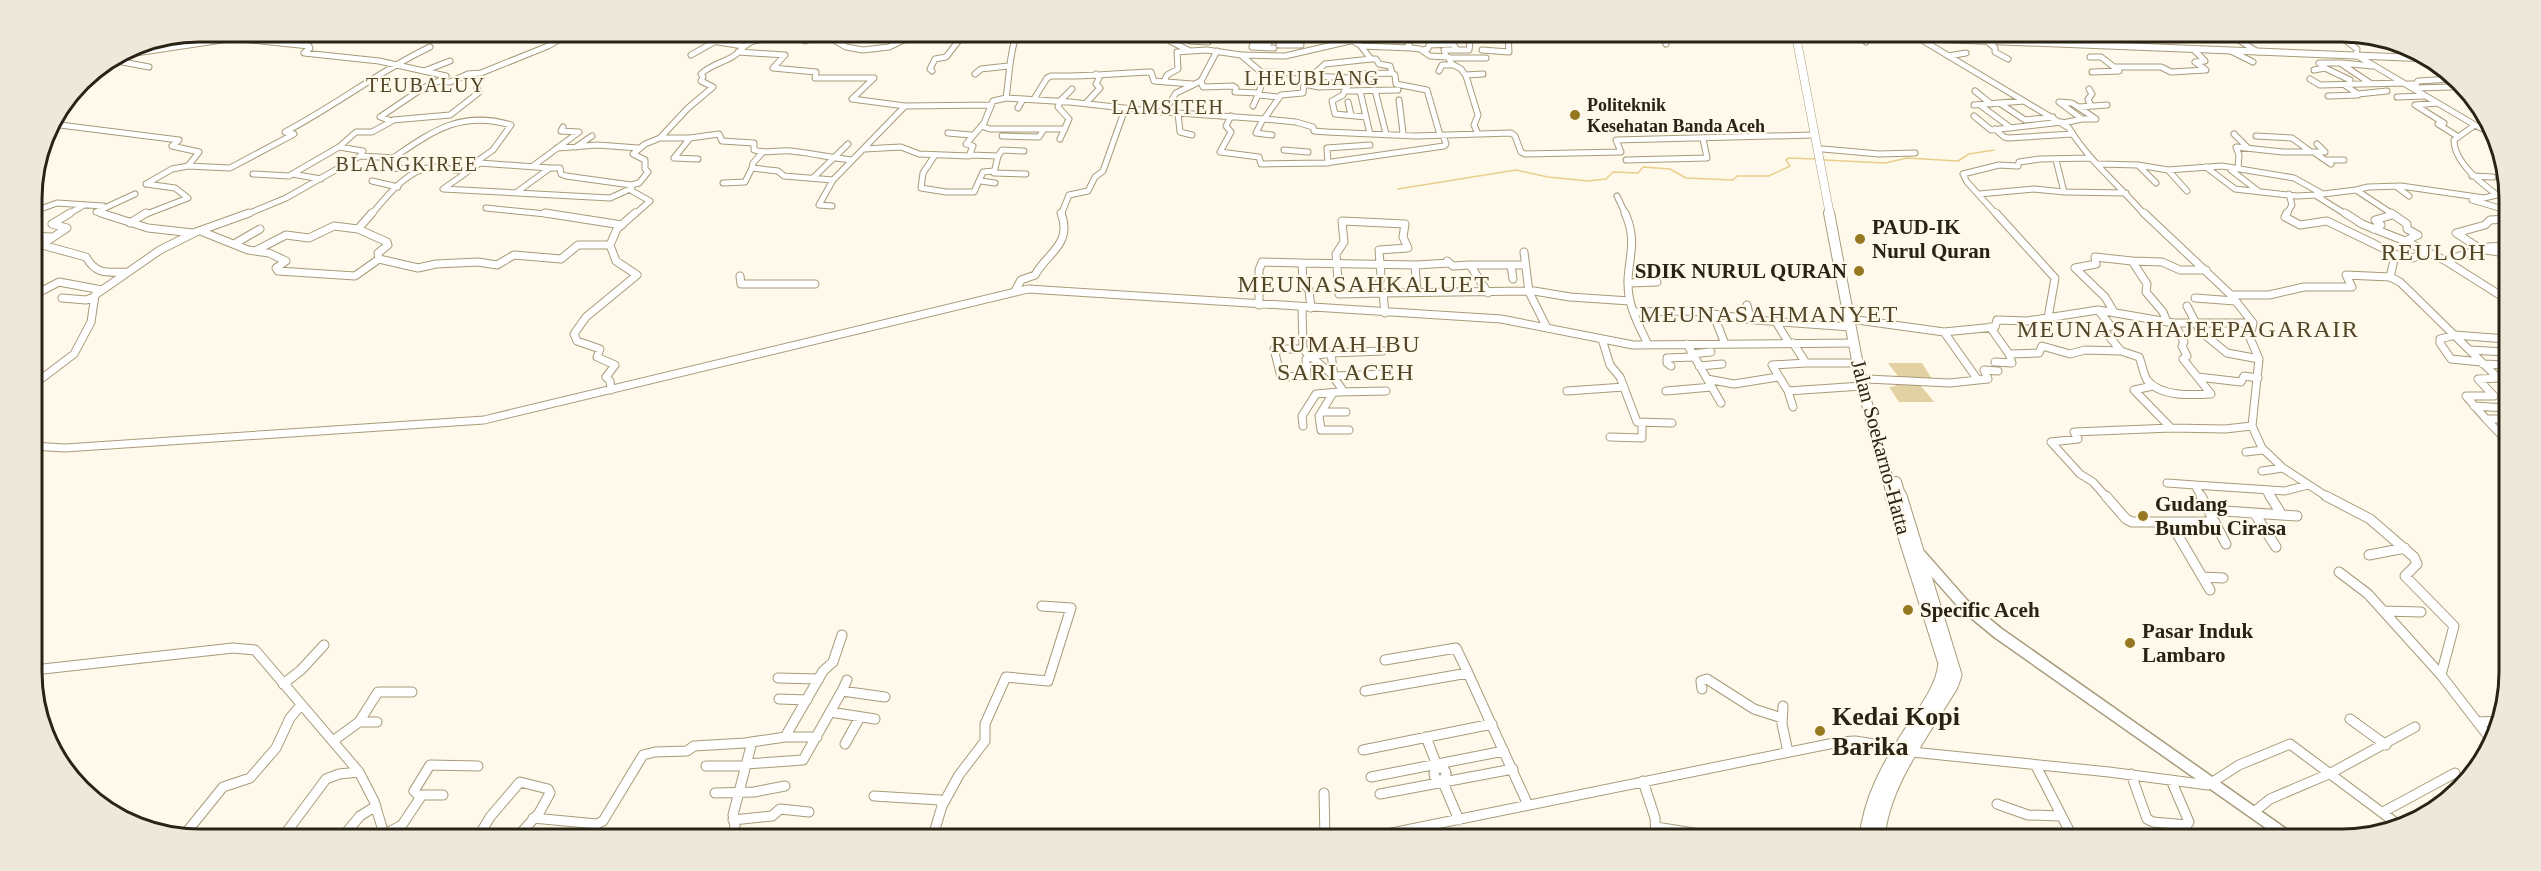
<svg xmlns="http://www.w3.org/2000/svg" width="2541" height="871" font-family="'Times New Roman',serif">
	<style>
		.green { fill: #e2d1a2 }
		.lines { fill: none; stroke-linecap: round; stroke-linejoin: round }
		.stream { stroke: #e9cf8c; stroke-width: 1.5 }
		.minor-far2-casing { stroke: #a89b7a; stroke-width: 7 }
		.minor-far1-casing { stroke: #a89b7a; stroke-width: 9 }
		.minor-casing { stroke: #a89b7a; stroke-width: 11 }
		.major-far1-casing { stroke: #a89b7a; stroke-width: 8 }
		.major-casing { stroke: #a89b7a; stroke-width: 14 }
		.highway-far2-casing { stroke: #a89b7a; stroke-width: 9 }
		.highway-far1-casing { stroke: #a89b7a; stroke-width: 12 }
		.highway-casing { stroke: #a89b7a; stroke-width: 15 }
		.minor-far2 { stroke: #fff; stroke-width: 5 }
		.minor-far1 { stroke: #fff; stroke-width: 7 }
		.minor { stroke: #fff; stroke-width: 9 }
		.major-far1 { stroke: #fff; stroke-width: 6 }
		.major { stroke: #fff; stroke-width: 11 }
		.highway-far2 { stroke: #fff; stroke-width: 8 }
		.highway-far1 { stroke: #fff; stroke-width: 10 }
		.highway { stroke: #fff; stroke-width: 13 }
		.poi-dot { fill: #957820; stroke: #fff9eb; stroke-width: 2 }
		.labels { text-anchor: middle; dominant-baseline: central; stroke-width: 4.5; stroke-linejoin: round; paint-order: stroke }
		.far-poi-label { font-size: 18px; font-weight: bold; fill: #282315; stroke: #fff9eb; text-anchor: start }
		.far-quarter-label { font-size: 20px; letter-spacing: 1.5px; fill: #524627; stroke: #fff9eb }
		.poi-label { font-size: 21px; font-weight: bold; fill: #282315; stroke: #fff9eb; text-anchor: start }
		.street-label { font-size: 21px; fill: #282315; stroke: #fff9eb }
		.quarter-label { font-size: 24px; letter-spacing: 1.5px; fill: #524627; stroke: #fff9eb }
		.near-poi-label { font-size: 26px; font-weight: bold; fill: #282315; stroke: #fff9eb; text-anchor: start }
		.rim { fill: none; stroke: #282315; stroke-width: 3 }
	</style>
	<rect width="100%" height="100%" fill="#fff9eb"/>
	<path class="green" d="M1888,363H1922L1932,379H1900Z
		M1892,381L1918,382L1934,402H1899L1889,387L1896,386Z"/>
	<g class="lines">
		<path class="stream" d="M1824,160L1885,163L1907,158L1958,161L1969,154L1994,150
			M1398,189L1516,170L1548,177L1588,181L1606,179L1613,172L1638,173L1643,167L1670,169L1686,178L1733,180L1737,176H1769L1790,166L1786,160L1788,158L1816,159"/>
		<defs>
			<path id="minor-far2" d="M723,33L712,41L743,46
				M822,33L846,47L863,50L889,47L910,37L1011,39L1014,43C1009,61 1009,79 1006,98L1070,102L1160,112H1164L1176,93L1201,81L1217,51
				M1167,34L1170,41L1190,51L1207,50L1241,55L1261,72L1310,73
				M1342,35L1360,45L1371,59
				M1403,35L1411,48L1420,49L1430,56L1448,57L1452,64L1461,69L1466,76L1478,115L1474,125L1478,134
				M1662,35L1666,44
				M1729,36L1758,38
				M1861,36L1866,42
				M2068,36L2073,44
				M1917,37L2069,128C2089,161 2120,186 2145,215
				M2106,37L2109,39L2130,38
				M2202,37H2226
				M2234,37L2258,52
				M2320,37L2343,39
				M2341,37L2357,49L2356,55L2475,125L2454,140C2454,162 2481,183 2497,195L2484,198L2401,186L2368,187L2356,190L2394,215
				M233,38L309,46L310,48L304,53L379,61L446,76L440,80
				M671,38L675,33
				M1011,39H1024L1029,34
				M805,41L823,34
				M1190,41L1208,42
				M1987,41L1995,48V52L2008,59
				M286,42L310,32
				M1269,43H1253L1252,47L1274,48
				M1279,45H1301
				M1361,46L1411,48
				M138,49L155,40
				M1422,50L1428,49L1429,45L1453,44L1457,50
				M1482,50L1509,52L1508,35
				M2231,51L2253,62
				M738,52L785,55L773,68L816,72L815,78H874L852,99L905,106
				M691,55L714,42
				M1242,55L1285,56L1363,38L1405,35
				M1446,56L1444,50H1469L1471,35
				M1948,56L1966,53
				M2090,57H2101L2114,67H2161L2171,72L2206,70L2195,62L2205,61L2193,49
				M1450,58H1486
				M1371,59H1376L1379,64L1390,66L1392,73L1356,74L1349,78L1315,76L1314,74L1325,64Z
				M112,60L149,67
				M2342,63L2372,66
				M2325,68L2350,80
				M2314,70L2325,68L2319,63H2340L2370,83
				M424,71L450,61
				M932,71L930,69L935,59L946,57L960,39
				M1439,71L1442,65H1454
				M2092,72L2119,71L2118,69
				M1305,73L1303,93L1281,95L1264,119L1296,122L1313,127L1314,131L1327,132L1416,136L1511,133L1515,136L1521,152L1525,154L1621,152L1616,140L1813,135
				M1392,73L1395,75L1396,84L1427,90L1440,135
				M975,74L981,69L1008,66
				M1466,75L1483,74
				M2310,79L2320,85L2403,83
				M1201,81L1203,87L1233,86L1236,88L1235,92L1259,93
				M1164,82L1167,75L1178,69L1177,52L1190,51
				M1304,84L1319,87L1348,86
				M2408,84H2416L2418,81L2453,79
				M1261,86L1258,95L1279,97
				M2346,86L2358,94L2387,91
				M2416,88L2451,87
				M2089,89L2092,94L2088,99L2091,106
				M1375,90L1386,134
				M1345,91L1398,90
				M1360,91L1370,134
				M1975,91L1991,104
				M2328,96L2358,95
				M2397,97L2424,96
				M1034,99L1047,78L1051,76C1084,77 1118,73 1151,72L1154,81L1192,84
				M1399,100L1403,133
				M1348,102L1351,115
				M2059,102L2072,103L2096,119H2082Z
				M1086,103L1100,88L1096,84L1099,78L1096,74
				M2437,103L2415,105L2444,123
				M2001,104L2025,120L2053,117
				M1974,105L2024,101
				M1980,105L2011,128
				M1253,106L1258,95
				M2079,107L2107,105
				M1018,108L1023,99
				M1164,112L1264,119
				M1178,113L1180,132L1192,135
				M1231,116L1226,126L1231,132L1220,152L1259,157L1261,164L1325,163L1444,146L1446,144L1443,135
				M1974,116L1991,130L2062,122
				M1366,117L1335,114L1332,101L1343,95L1349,78L1370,79
				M1263,119L1256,133L1272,135
				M393,120L450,115L477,94L479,92L477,88
				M2063,123L2082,119
				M52,124L179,140L172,146L199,152L188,166L172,169L146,184
				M2438,124L2457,136
				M2475,125L2489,132
				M981,126L990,129H1044
				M1995,129L2004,137L2009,138L2072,134
				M948,133L971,135
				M2234,134L2247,147
				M1002,136L1039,137L1044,129H1065
				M2256,136L2292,138L2311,152
				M660,138H690L719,134L722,141L754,143V150C766,154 778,150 791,151C812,153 831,158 852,160
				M690,138L674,158L698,159
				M1060,139L1069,119L1058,107L1060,101L1072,89
				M576,147L592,136
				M557,148L598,145L638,148
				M864,149L901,147L919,154L969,156L973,146L966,144L984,123L993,101L1006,98
				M1823,149L1879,154L1915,153
				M1284,150L1308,152
				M762,153L753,163L752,168L778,171L784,176L833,180L819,205L832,206
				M2315,153L2331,164
				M935,155L923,173L921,188L946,192H974L983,172L994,171
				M970,155L998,156L994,173L1026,174
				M360,156L396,158L398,161L392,168L420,170
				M998,156L1002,150L1024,151
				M393,158C433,131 461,110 511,125L493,150L476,162L479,163
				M1626,160L1707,158L1703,139
				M2056,160L2064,192L2126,193
				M2325,160H2344
				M1328,163L1327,148L1370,145
				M2098,164L2138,165L2168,170L2222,166L2294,178L2321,193
				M2138,165L2156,183
				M188,166L230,168L294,134L285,132C335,106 379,71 430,47
				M533,166L579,132L561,131L563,127
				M2206,167L2235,189L2297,196L2315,195
				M550,168H560L561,174L566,176L631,185L639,183L648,172L645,169V160L633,154L645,144L660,138L688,108L713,87L701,81L703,77L701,74C711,64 724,63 735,55C742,50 745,43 754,41C764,38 775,37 787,33
				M2238,169L2239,155L2236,147L2283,152H2325L2317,144
				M2168,170L2187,191
				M2231,170L2258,191
				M253,174L289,176L339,147
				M292,174L321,179
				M2472,176L2493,177
				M813,178L848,144
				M833,180L905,106L991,105
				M372,181L398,187
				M981,181L995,183
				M723,183L745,182L752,168
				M631,185L632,191L650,201L634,215
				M2397,187L2409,196
				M517,192L550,168L480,163L443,189L610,198L630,189
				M1979,194L2034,189L2064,192
				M1617,196L1626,215
				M2472,200L2506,210
				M486,208L556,215
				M32,212L57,203L103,206
				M67,215L84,205
				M106,215L96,212L135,194
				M144,215L188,198L175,188L146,184
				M245,215L286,198L360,156L363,151L339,147L356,132H372L392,121L380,117L423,88L439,81L450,82L468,74L481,73L548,46L572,32
				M371,215C386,197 407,169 433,167C444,167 455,171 466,171
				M1061,215L1069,195L1088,191L1095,177L1103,171L1125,109
				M1997,215L1967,182L1963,174L1999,165L2018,166L2019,162L2040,159L2091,158
				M2286,215L2292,205L2289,194
				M2347,215L2315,195L2356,190"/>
			<path id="minor-far1" d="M101,213L148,228L193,233
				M545,213L622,225
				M1625,213C1641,248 1622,267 1630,301C1633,316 1642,331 1648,345
				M1996,213L2055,278L2048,318
				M2144,213L2231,295L2253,323L2250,338L2259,359L2252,426L2262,448L2283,468L2329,498
				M2287,213L2285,217L2300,225L2327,221L2399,256
				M2345,213L2362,224L2405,241
				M2391,213L2407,224V229L2418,235L2405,241L2446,261L2506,299
				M1342,221L1405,224L1403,237L1408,248L1379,250L1381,276L1378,289L1383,293L1339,294L1336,254L1344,242Z
				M130,223L146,213
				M52,224L70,213
				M358,229L372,213
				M2373,229L2381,225L2375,220L2392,215
				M203,232L248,250L269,253L286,261L276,268L278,271L355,276L379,259L418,268L436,264L478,262L497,265L514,255L561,259L578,245H610
				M32,236L51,237
				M234,244L260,229
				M42,245L86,257C97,276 108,272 128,272
				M2488,247L2506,246
				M2479,248L2456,233L2485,225L2490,220L2506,219
				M32,251L67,228L52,224
				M255,251L286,235L309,238L334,226L358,229L387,242L388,245L378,253L379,259
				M1524,252L1529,292L1547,328
				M1447,261L1453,266L1470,265
				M2446,261L2479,249L2499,252
				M1415,265L1417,292
				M1511,265L1513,279
				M740,276L741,284H815
				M2390,277L2400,282L2497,377L2505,379
				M1630,283L1657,282
				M1015,291L1021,280L1035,275C1047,253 1073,244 1061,213
				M1383,293L1385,313
				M1383,293L1534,291L1570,297L1630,301
				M1488,293L1470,265H1524
				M2231,295H2269L2304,287H2352L2346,275L2390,277L2395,256L2413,258L2427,251
				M32,296L59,282L102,290
				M62,298L86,300L94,297
				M2195,298L2235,301
				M1259,305V270L1262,262L1302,263
				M1747,305L1749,314L1755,320
				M2187,306L2200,331L2227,353L2259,359
				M1302,308L1303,349L1310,356L1331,353L1334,378L1342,389L1339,392L1316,394L1302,416L1303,426
				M1311,308L1309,290L1303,284L1302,263L1417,265L1449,263
				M2098,310L2111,326L2103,329L2121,351L2139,357C2142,364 2143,373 2147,380C2160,397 2192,395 2211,394L2183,359L2187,356L2182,346L2184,342L2174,323
				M1634,312L1692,311L1755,320L1851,327
				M2114,312L2105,297L2075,268L2096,264L2095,257L2132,261
				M1714,316L1725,344
				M1857,320L1944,332L1995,327L1997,320L2027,321L2098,310L2174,323H2253
				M1776,322L1789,343
				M2167,322L2163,312L2146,292L2147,284L2132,261L2162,262L2180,270H2206
				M1990,327L2009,354
				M1602,339L1610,365L1620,377L1637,422L1672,423
				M1793,343L1806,363H1857
				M1687,344L1721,403
				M1303,349H1274L1281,377L1307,376L1306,359L1310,356L1334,376
				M2470,350L2505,352
				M1331,353L1383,351
				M1691,354L1711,352
				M1995,362L2012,363L2009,354L2039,353L2042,346L2070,354L2085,350L2121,351
				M2481,362L2451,359L2440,343V339L2455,335L2506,339
				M2483,364L2505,365
				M1671,366L1667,363V358L1693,357
				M1699,366L1722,364
				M1334,376L1388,374
				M2198,377L2241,382L2244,376L2258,378
				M1707,379L1734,384L1778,377
				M1867,379L1950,383L1978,380L1944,332
				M1978,380L1988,379L1984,370L1998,371
				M33,385L74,354L91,322L95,295L160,250L196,232L249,213
				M2153,386L2134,390L2171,428L2225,429L2252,426
				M611,390L610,381L606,377L615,365L597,357L600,349L577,341L574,334L586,317L637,275L616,261L610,245L617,229L635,213
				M1567,391L1624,387
				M1666,391L1712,387
				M1788,391L1862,386
				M1339,392L1386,391
				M1333,393L1319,416L1321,430H1349
				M2474,406L2505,408
				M1793,407L1788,391L1772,365L1806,363
				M1323,412H1346
				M2486,419L2466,396H2494L2478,379L2499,378
				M2505,419H2486L2505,439
				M1610,437L1642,438V424
				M33,446L65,448L484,420L1028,289L1501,319L1633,345L1854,343
				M2246,452L2263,450
				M2262,471L2283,468
				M2167,483L2195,485
				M2266,491L2271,498
				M2107,498L2093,482L2080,474L2051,442L2078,439L2074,432L2171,428
				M2202,498L2195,485L2285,491L2308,485"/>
			<path id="minor" d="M2106,496L2126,519L2132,522H2215
				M2201,496L2226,544
				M2270,496L2282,515
				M2326,496L2370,519L2414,557L2417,564L2405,576L2454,626L2441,675L2492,741
				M2210,510L2297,516
				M2255,514L2276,547
				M2170,522L2210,590
				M2369,555L2405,548
				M2339,572L2368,594L2441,675
				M2202,577L2223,578
				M2385,611L2421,612
				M1385,660L1456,648L1468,673
				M34,670L233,648L255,650L359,772L374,801L384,834
				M778,678L819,679
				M283,684L301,670L324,645
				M1702,689L1701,681L1707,679L1754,709L1782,718
				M842,691L847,680
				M1365,691L1468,673L1528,805
				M779,699L807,700
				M1783,706L1782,724L1788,752
				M830,712L875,719
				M2350,719L2386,745
				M359,722H377
				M2477,722L2501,721
				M785,737L823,671L833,662L842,635
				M1426,737L1438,768
				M333,741L359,722L378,692H412
				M845,744L860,717
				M1363,750L1492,724
				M1912,752L2109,772L2208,785L2239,765L2290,744L2396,823
				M746,764L803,760L842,691L885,697
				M706,766H744
				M2036,766L2073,838
				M1434 774a6 6 0 1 1 12 0a6 6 0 1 1-12 0Z
				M2131,774L2147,819L2153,822L2187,825L2189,822L2171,780
				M1371,777L1504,751
				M1442,780L1459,820
				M1643,781L1655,818L1656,837
				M715,793L754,792L785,786
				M1324,793L1325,837
				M1380,794L1513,769
				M874,796L940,800L942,806L933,836
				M420,797L414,791L430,765L478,766
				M1997,804L2028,815L2061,816
				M942,806L959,775L985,741V724L1006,677L1048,681L1071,608L1042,606
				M2254,812L2270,799L2331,773L2415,727
				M2383,812L2455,773
				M533,818L597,824L603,821L643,755L655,752L687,751L694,746L745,743L785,737H817
				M733,820L772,816L780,809L809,812
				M1656,827L1706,835H1744L1761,838
				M185,834L223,787L250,778L276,748L290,718L301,705
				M285,834L326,779L339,774L359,772
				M345,834L360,816L376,806
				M385,834L402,825L422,795H443
				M480,834L490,817L520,782L548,789L550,793L539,813L519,835
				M733,835L735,826L733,815L752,742
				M1372,837L1839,742L1855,741L1900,748"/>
			<path id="major-far1" d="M1866,36L2418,58
				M119,55L272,32"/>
			<path id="major" d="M1920,555L1964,605L1998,633L2291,839"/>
			<path id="highway-far2" d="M1796,36L1830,215"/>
			<path id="highway-far1" d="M1829,213L1862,386L1893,498
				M1896,482L1901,498"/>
			<path id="highway" d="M1866,838C1870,800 1887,769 1908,736C1922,714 1943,690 1945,663L1892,496
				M1878,838C1883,782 1923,733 1951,686L1955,675L1900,496"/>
		</defs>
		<use href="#minor-far2" class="minor-far2-casing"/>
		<use href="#minor-far1" class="minor-far1-casing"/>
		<use href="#minor" class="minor-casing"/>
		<use href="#major-far1" class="major-far1-casing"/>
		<use href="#major" class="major-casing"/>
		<use href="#highway-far2" class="highway-far2-casing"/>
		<use href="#highway-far1" class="highway-far1-casing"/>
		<use href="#highway" class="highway-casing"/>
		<use href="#minor-far2" class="minor-far2"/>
		<use href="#minor-far1" class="minor-far1"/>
		<use href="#minor" class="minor"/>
		<use href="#major-far1" class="major-far1"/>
		<use href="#major" class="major"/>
		<use href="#highway-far2" class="highway-far2"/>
		<use href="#highway-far1" class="highway-far1"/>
		<use href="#highway" class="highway"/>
	</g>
	<g class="poi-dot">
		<circle cx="1575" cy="115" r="6"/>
		<circle cx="1860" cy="239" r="6"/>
		<circle cx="1859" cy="271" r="6"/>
		<circle cx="2143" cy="516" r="6"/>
		<circle cx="1908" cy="610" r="6"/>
		<circle cx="2130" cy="643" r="6"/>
		<circle cx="1820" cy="731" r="6"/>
	</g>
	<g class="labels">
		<g class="far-poi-label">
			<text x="1587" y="105">Politeknik<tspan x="1587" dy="21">Kesehatan Banda Aceh</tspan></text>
		</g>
		<g class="far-quarter-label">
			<text x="1312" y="78">LHEUBLANG</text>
			<text x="426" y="85">TEUBALUY</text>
			<text x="1168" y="107">LAMSITEH</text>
			<text x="407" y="164">BLANGKIREE</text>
		</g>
		<g class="poi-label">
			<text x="1872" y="227">PAUD-IK<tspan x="1872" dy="24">Nurul Quran</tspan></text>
			<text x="1847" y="271" text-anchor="end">SDIK NURUL QURAN</text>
			<text x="2155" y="504">Gudang<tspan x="2155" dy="24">Bumbu Cirasa</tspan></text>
			<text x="1920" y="610">Specific Aceh</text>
			<text x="2142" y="631">Pasar Induk<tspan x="2142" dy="24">Lambaro</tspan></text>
		</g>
		<g class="street-label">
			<text transform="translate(1881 447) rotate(75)">Jalan Soekarno-Hatta</text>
		</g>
		<g class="quarter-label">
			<text x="2434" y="252">REULOH</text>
			<text x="1364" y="284">MEUNASAHKALUET</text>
			<text x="1769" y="314">MEUNASAHMANYET</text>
			<text x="2188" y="329">MEUNASAHAJEEPAGARAIR</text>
			<text x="1346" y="344">RUMAH IBU<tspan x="1346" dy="28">SARI ACEH</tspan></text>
		</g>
		<g class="near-poi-label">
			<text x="1832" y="716">Kedai Kopi<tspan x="1832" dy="30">Barika</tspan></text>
		</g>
	</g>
	<path d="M0 0H2541V871H0ZM199 42H2342A157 157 0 0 1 2499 199V672A157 157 0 0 1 2342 829H199A157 157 0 0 1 42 672V199A157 157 0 0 1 199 42Z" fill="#eee8da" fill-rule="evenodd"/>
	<path class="rim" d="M199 42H2342A157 157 0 0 1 2499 199V672A157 157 0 0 1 2342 829H199A157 157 0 0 1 42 672V199A157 157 0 0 1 199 42Z"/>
</svg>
